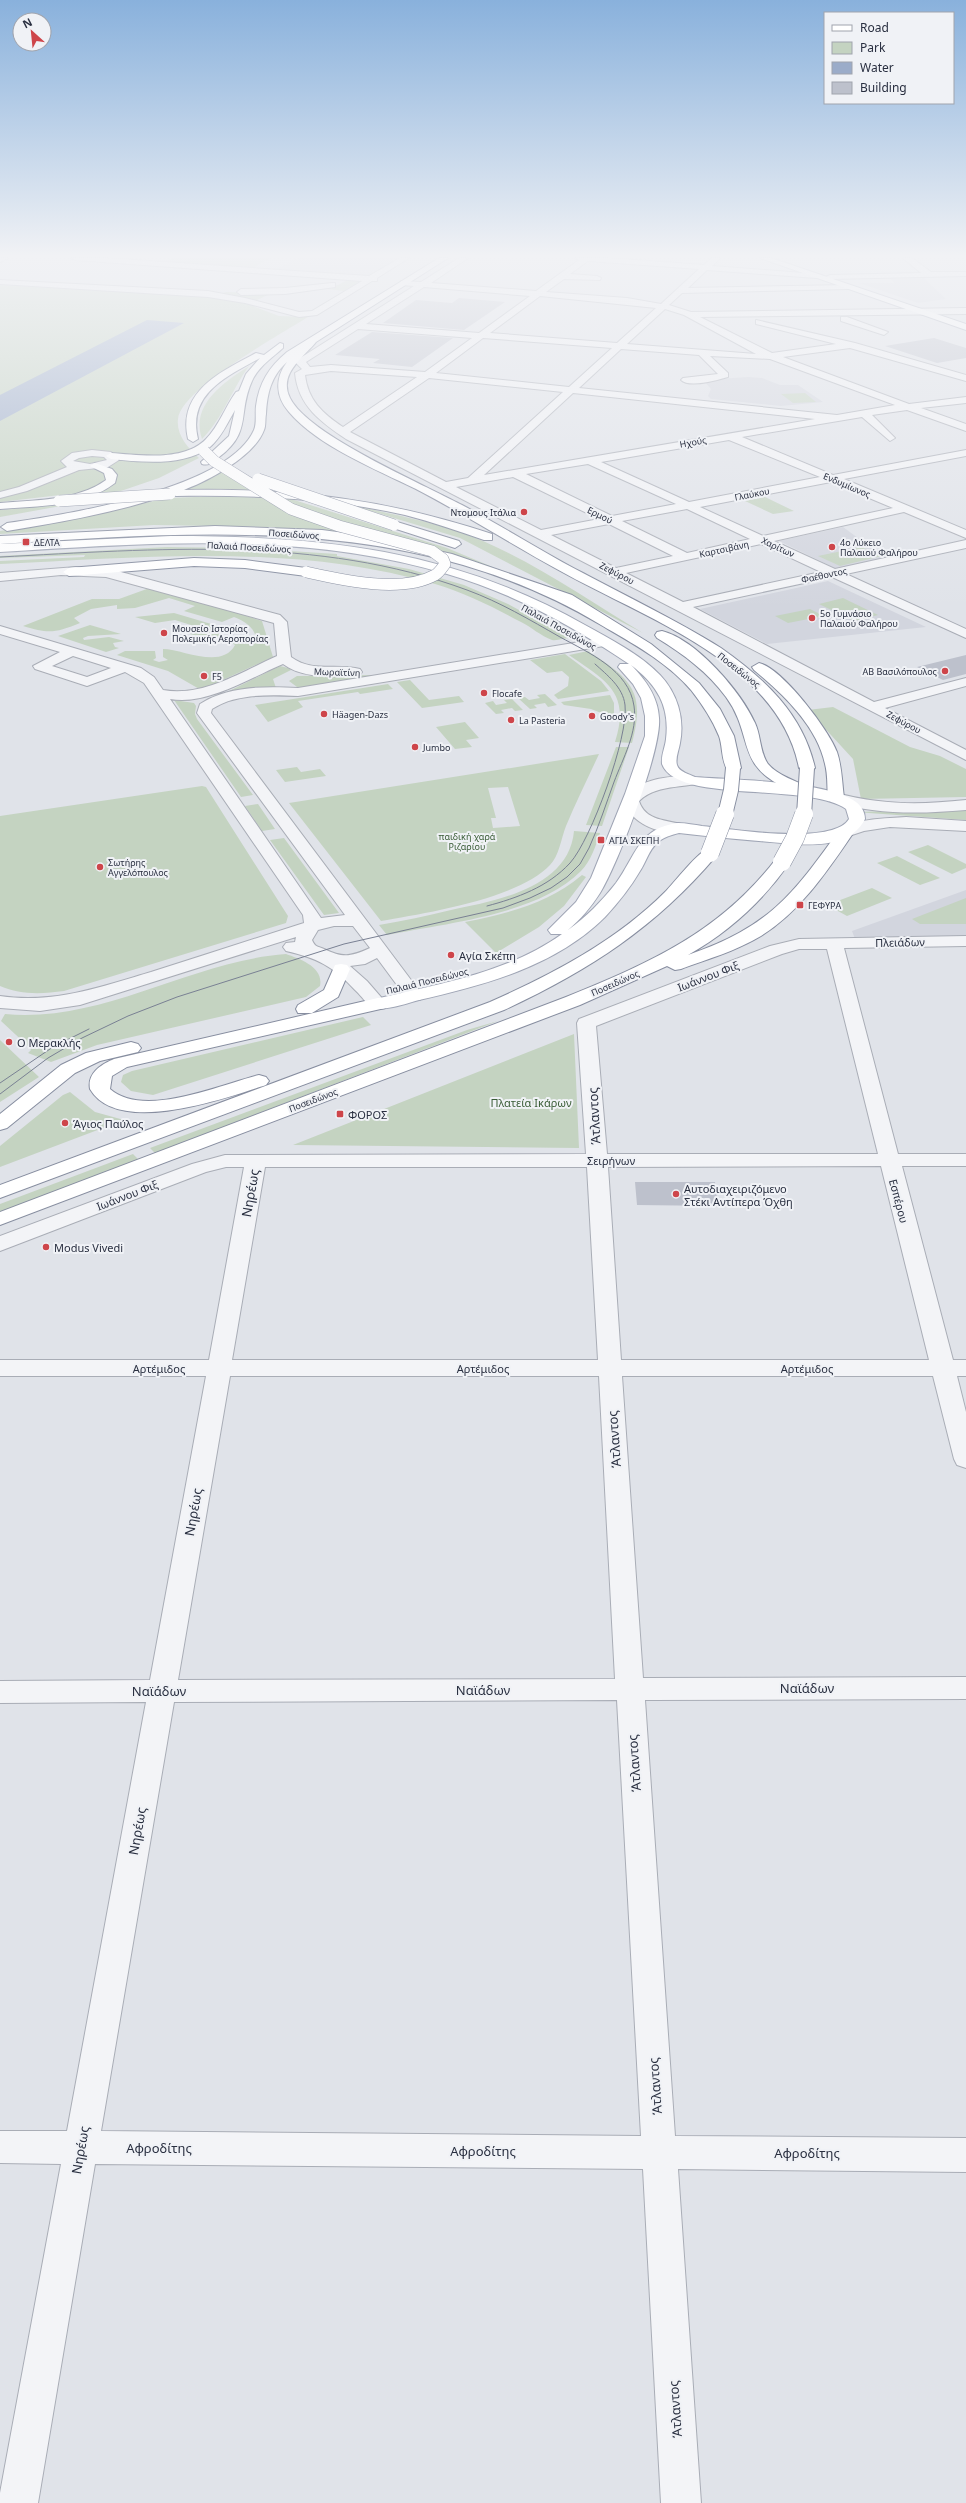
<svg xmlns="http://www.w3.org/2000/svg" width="966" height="2503" font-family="'Noto Sans',sans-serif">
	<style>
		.built { fill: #d2d5de }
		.green { fill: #c4d3c1; fill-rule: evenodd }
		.water { fill: #9bacc9 }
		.building { fill: #bdc1cc }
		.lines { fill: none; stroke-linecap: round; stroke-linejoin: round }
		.minor-casing { stroke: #a9adb6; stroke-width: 2 }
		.major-casing { stroke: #9fa5b5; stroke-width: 2 }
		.highway-casing { stroke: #878ea0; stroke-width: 2 }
		.minor { fill: #f3f4f7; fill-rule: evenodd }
		.major { fill: #fff; fill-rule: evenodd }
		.highway { fill: #fff; fill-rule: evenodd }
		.tram { stroke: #798093; stroke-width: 1 }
		.highway-bridge-far2-casing { stroke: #878ea0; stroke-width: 12; stroke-linecap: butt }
		.highway-bridge-far1-casing { stroke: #878ea0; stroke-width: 16; stroke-linecap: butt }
		.highway-bridge-casing { stroke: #878ea0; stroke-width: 19; stroke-linecap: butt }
		.highway-bridge-far2 { stroke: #fff; stroke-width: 11 }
		.highway-bridge-far1 { stroke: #fff; stroke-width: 14 }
		.highway-bridge { stroke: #fff; stroke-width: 18 }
		.poi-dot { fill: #ce454a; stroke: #f0f2f6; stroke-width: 1.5 }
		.labels { text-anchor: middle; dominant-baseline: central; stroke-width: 4; stroke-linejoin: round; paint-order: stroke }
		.far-street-label { font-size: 9px; fill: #292f40; stroke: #f0f2f6 }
		.far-poi-label { font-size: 9px; fill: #292f40; stroke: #f0f2f6; text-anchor: start }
		.far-park-label { font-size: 9px; fill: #395c36; stroke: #f0f2f6 }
		.street-label { font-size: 11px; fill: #292f40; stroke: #f0f2f6 }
		.poi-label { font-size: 11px; fill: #292f40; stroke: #f0f2f6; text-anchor: start }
		.park-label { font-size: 11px; fill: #395c36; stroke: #f0f2f6 }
		.near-street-label { font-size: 13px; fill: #292f40; stroke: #f0f2f6 }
	</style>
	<rect width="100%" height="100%" fill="#e0e3e9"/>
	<path class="built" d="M298,258H401L369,275L277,269Z
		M924,278L946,299L918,303L859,283H894L891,279Z
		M748,377L762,378L780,385H798L823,402L781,406L711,399L708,396L711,389L703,380Z
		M843,527L877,552L890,558L837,569L779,541Z
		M828,581L926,627L767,644L700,609Z
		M966,890V937L855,939L852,931Z"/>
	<path class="green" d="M172,258H271L251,269L165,262Z
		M349,279L362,280L344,291L319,288L338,285Z
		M0,285L207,297L245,303L279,316L308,317C281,334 180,390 178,419C176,435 188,448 199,458L159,478L118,492L69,494L0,502Z
		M226,292L272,293L255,301L220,294Z
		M249,366C232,389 223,418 202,439C190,405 224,382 249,366Z
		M805,393L816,402L793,403L781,394Z
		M215,467L274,491L182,490Z
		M224,496L291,499L447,548L495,568L451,555L303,530L265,527L154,525L0,534V531L66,520L168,498Z
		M765,497L794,511L773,514L745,501Z
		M72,504L0,517V510Z
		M351,505C387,513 424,520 460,532C525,555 584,598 643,633L460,538Z
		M167,547L243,548L337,554V556L409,569L464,585L508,604L570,638C565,638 557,641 552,640C541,636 531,627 521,622C493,607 465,593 435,584C293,543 146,557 0,564V561L84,557L85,555L0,558V556Z
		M861,547L882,556L840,566L818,556Z
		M155,586L262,621L273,657L201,690L168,671L117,655L125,651H155L156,658L153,660L159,662L168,660L163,657V649C182,649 222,670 235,645L232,643L256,637C253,626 244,621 234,617L222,622L184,611L195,606L169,598L135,608L117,609V605L91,609L74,618L80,623C55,633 49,634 23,626L92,599H119Z
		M843,598L878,615L854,621L819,604Z
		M810,609L824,616L788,623L775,616Z
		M174,613L218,626L214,628L221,636L212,640L190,634L193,631L190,628L194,626L175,620L155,623L135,617Z
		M90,625L121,634L88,636L83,638L84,640L109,637L124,641L113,643L115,647L119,648L106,652L58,636Z
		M588,651C631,679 646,691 632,743L615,742C631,692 606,681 569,655Z
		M565,654L601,681L609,691L558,699L554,695L568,686L569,677L562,671L547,673L530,660Z
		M280,666L288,668L291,670L273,679L276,688L221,695Z
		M379,675L306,688L297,687L289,681L297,676Z
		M410,680L429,700L459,696L464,702L422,708L397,682Z
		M388,684L393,689L360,694L358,692L298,701L303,707L268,722L255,705Z
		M545,694L557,705L548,707L545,703L534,705L537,708L530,709L518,698L525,697L529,700L540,698L537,695Z
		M610,695L614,703V718L591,709L564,705L561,702Z
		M512,699L523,710L515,711L512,708L501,710L504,713L496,714L485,703L493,701L496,705L507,703L504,700Z
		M174,700L194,703L196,706L195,714L197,719L253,795L241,797Z
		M833,707L910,747L940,756L966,769V797L861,799L853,759L808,710Z
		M465,722L479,738L466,740L472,747L455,749L436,727Z
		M616,747H629L602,826L586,825Z
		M599,754C588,778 576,802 566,826C561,839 559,856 550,865C518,899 426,913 381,921L289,803ZM508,787L520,826L493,828L491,818H496L488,788Z
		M297,767L301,772L320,769L326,776L285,782L276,770Z
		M202,786L206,787L288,916L286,923L64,991C42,994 20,995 0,986V816Z
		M258,804L275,829L262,831L245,806Z
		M966,809V820L855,812Z
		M574,831L600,833C596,845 591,861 581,871C538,915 446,923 387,935L379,925C403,921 427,916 451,910C495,901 569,888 574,831Z
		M284,838L339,913L324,915L270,840Z
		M928,845L966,864V868L952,874L908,852Z
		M897,856L940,878L920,885L877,863Z
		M582,875L586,877L564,906L539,927L496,953L465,922C508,913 548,904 582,875Z
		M872,888L892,898L847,916L827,905Z
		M966,898V924H920L912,919Z
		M286,954C300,959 324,967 320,986L306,997L97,1045L51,1062L28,1053L31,1050L30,1048L1,1021L5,1014C104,1023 190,961 286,954Z
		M363,1017L371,1025L153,1095L131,1091L121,1082L123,1075L132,1071Z
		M498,1021L155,1153L150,1148L467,1030Z
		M574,1034L579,1148L293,1145Z
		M0,1040L39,1077L0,1102Z
		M70,1092L95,1112L124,1120L0,1167V1146L63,1095Z
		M133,1154L139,1160L0,1212V1204Z"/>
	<path class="water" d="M147,320L184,323L0,421V395Z"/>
	<path class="building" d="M459,298L505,302L464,330L383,323L416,300L452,303Z
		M372,332L453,338L412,367L373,363L380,359L335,355Z
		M934,338L966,348V358L937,363L885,346Z
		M966,655V674L943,680L917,667Z
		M635,1182H715L718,1206L637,1205Z"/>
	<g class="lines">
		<defs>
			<path id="minor" d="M0,258H9L0,262Z
				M71,258H106L369,276L400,258H409L377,278V281H372L317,315L299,317L245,303L208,297L0,284V280L208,291L245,298L299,312L312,311L362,281L75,260Z
				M459,258H468L431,283L536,291L579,260L575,258H608L704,265L712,258H720L712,266L816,274L820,276L816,278L707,270L688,288L849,285L853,287L849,289L682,293L669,305L691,312L966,308V314L700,317L772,353L836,344L756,324V320L855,343L966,375V381L850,348L783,357L909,404L966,397V403L921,408L966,424V431L907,410L872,415L895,438L890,441L862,417L742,437L833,475L966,450V456L844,479L966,530V538L904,512L774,541L835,569L966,540V548L846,574L966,629V638L832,577L693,607L874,702L966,678V686L885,708L966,750V760L346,439C321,422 298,406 295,373L302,369L295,362L297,360L414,286L401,285V281L421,282ZM588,261L699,269L661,304L627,298L546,292L564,279L600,280L601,278L597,276L570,274ZM424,287L530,296L479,333L366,324ZM540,296L656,308L617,343L490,333ZM665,309L684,315L756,354L627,344ZM358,329L472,338L425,372L331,365L310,367L306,362ZM483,338L612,348L569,387L436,373ZM621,349L699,355L718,374L683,378L681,380C689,388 718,380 728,377V373L710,356L770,359L895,405L837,415L579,388ZM331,371L417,377L343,427C322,413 308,400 305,375ZM429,378L563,392L468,478L446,482L350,432ZM573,393L815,419L484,475ZM729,440L820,477L689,502L601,462ZM588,464L676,504L612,516L526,474ZM513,477L599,519L541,530L456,487ZM831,482L893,508L763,536L700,507ZM687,509L750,539L687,553L622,521ZM609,524L673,556L616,568L551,535ZM761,544L821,572L683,602L626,573Z
				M903,258H912L931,272H966V276L830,279L826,277L830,275L921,273Z
				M332,283H335V287L285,294L241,295L237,292L241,289L285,288Z
				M841,317H847L888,332L884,335L841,321Z
				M92,450L111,452L119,460L108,467L79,470L27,491L0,498V492L19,487L67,467L61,461L72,453ZM92,456L104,457L107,460L90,464L73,461L79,458Z
				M76,567L121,572L280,615L287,622L291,657C313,673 335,663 360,669L362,672L360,675L355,676C331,676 303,679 283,664C250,678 206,706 170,699L321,918L345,915L197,713L200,704C227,686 266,686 298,688L604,638L609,639L611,642L609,645L604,646L298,696C271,695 236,693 212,709L211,713L420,992L423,996L420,1000H408L377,958L365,964L350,966L367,981L387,1004L385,1008C370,1012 365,999 355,990C333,966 317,958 286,951L283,947L286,943L295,942L296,937L80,1005L40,1011L0,1008V996C54,1004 100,987 151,972C202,956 253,939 304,923L303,915L144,683L125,672L87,686L35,669L33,666L60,652L0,634V626L141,668L154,677L163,690C203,697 241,672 277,656L274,623L106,577L61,575L0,581V573ZM73,656L111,668L87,677L52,666ZM334,926H353L370,948C350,957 343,958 324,949C317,946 315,947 312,940L318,930Z
				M685,776L698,778L701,781C695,789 658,782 639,801C645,821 667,820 685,825L687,828L685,831C661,837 630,823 623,800C637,780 662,777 685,776Z
				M836,793C882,805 919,805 966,800V810C919,814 876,815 830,801L828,798Z
				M906,817L966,821V831L890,827L864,831L846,837L838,832C847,819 890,818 906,817Z
				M966,936V946L844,948L898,1154H966V1166H902L953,1360H966V1376H957L966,1412V1468L957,1465L954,1459L933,1376H622L643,1678L966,1677V1699L645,1700L675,2136L966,2138V2172L678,2169L701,2503H661L643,2169L95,2164L38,2503H0V2493L61,2164L0,2163V2131H67L146,1702L0,1703V1681L150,1680L206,1376H0V1360H209L244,1167H226L206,1172L0,1251V1236L192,1164L225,1155L586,1154L577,1023L579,1019L770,946L799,939ZM799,949H827L878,1154H607L596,1026L782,954ZM881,1166L929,1360H621L608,1167ZM265,1167H587L598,1360H232ZM230,1376H599L615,1679L178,1680ZM617,1700L641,2136L101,2131L174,1702Z"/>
			<path id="major" d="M760,258H771L966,324V330Z
				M171,536C321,536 452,549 585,625C610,639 640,654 660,675C677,693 685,718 680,743C679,750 675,758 677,765C679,772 689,774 695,777C734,780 822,781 853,800C860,804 865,811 865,819C847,855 791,843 759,841C733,839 706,836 679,833C672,835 663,837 657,843C649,850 646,862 640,871C630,888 618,903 605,917C556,966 485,985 419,1000C405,1004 386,1011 371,1008L369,1004L371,1000C436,984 506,974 562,934H551L548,930L576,902L591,878L625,794L645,736V716L641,698L633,684L618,667L620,664H629C573,626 513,593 447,574C302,531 149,543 0,552V544ZM631,665C657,685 670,706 666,739C665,748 661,755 662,764C676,804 807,782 846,809L849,819C833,846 731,829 702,826C695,825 686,823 678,823C638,828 636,856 616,883C602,901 586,917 568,930C581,919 591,907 600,893C618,864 662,749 659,718C658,697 646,680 631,665Z"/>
			<path id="highway" d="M439,258H448L316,342C303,358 278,374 290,398C308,435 423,484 462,505C502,526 541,551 581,572C628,597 676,620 721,648C765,679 803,714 815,768L812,771H802L799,768C779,664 647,619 564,573C514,546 466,515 416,489C375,469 318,446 289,412C275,396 275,378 287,362C271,376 267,394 266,414C265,419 266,426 264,430C255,456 208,481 184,490C296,488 386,499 492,534V540H484C458,531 432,522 405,515C330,498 253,495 176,496L171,494C118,512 63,522 7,531L1,527L7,523C65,515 228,489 254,430C257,423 255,413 256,406C259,383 269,367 287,352Z
				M280,343L283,344V348C272,358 258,367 252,381C237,414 253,432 218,458C213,462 209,466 202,464L201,462L229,436L235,410C228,422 221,438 210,447C184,467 141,462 111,459L106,456L111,453C139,455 184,462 206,439C219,426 225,407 236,392L239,391L246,374L260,358C226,377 187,394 198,439L193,442L188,439C177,392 220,372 256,353L264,355Z
				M95,463L112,469L117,475L115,483C84,507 38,506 0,509V503C34,500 77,501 106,480L104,473L90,466Z
				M394,521L459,541L461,544L455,548L390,527V523Z
				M215,526L322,530L375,537L452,554L572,595L651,644L699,683L720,709L734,736L741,768L738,771H728C721,761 723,747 719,736C712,719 702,704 691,690C667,662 632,643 601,625C416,514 206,531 0,544V536Z
				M194,558L245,560L306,568L312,572L306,576L245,568L194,566L69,576L63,572L69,568Z
				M662,631C697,640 741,692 755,723C761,736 760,753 768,764C778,776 797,781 810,788L813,791L810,794C802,796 796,792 788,789C734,765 755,737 726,697C708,672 683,654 657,638L655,635L657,632Z
				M759,663C782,668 829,730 837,752C842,767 842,783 844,798L842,801H830L828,798C827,787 828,775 825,764C817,726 783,694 754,670L752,667Z
				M846,827L854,832C828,870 801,911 761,936C736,951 708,959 681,969L675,970L667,966L580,1005L0,1225V1212L566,997C650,963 720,932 776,859H788L790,862C763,901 729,932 688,955C769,927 792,896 840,829Z
				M710,848L718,853L716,856C655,928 588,971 504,1010L0,1198V1185L490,1002C553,974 616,941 665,892C675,882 698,851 710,848Z
				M341,964L347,965L350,969L338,997L312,1013H298L296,1009L298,1005L324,990L335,965Z
				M378,998L385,1000L387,1004L385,1008L127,1067L112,1076L110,1089C144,1119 222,1084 259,1075L266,1077L269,1081L266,1085C226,1098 118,1137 90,1089C87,1073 102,1064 114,1059Z
				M131,1042L138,1044L141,1048L138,1052L100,1061L75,1073L7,1128L0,1130V1114L61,1065L86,1053Z"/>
		</defs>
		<use href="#minor" class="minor-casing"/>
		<use href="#major" class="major-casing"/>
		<use href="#highway" class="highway-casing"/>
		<use href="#minor" class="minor"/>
		<use href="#major" class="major"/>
		<use href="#highway" class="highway"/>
		<path class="tram" d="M0,557C156,549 318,535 467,590C500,602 530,620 560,637C589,653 629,670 634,706C638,732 623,758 614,782C606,804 599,826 589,848L580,864L567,877L551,888L530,898L503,908L344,944L177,997L128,1016L82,1038L48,1058L0,1094
			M487,906C517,898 548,887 570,863C591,840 629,736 625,705C623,687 607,675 595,664
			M0,1083L53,1047L89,1029"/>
		<defs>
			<path id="highway-bridge-far2" d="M204,451L214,461L291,509L339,526L432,551L443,559L445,564C442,568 439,573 435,575C401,594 342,580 306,572
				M258,479L394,525
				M59,501L170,494"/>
			<path id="highway-bridge-far1" d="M725,815L731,790L733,768
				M804,815L807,768"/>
			<path id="highway-bridge" d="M710,853L725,814
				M782,862L795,838L804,814"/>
		</defs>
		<use href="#highway-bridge-far2" class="highway-bridge-far2-casing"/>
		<use href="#highway-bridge-far1" class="highway-bridge-far1-casing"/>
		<use href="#highway-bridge" class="highway-bridge-casing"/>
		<use href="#highway-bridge-far2" class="highway-bridge-far2"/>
		<use href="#highway-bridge-far1" class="highway-bridge-far1"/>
		<use href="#highway-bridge" class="highway-bridge"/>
	</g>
	<linearGradient id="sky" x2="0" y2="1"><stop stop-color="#89b1dc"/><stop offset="0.42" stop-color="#f1f2f5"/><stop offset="1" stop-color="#f1f2f5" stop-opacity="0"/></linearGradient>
	<rect width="966" height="608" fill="url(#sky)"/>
	<g class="poi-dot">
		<circle cx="524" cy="512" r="4"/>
		<rect x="22" y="538" width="8" height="8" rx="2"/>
		<circle cx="832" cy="547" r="4"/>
		<circle cx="812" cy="618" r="4"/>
		<circle cx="164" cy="633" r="4"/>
		<circle cx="945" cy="671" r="4"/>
		<circle cx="204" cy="676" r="4"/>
		<circle cx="484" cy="693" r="4"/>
		<circle cx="324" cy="714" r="4"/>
		<circle cx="592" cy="716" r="4"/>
		<circle cx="511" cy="720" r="4"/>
		<circle cx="415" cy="747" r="4"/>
		<rect x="597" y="836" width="8" height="8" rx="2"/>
		<circle cx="100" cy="867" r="4"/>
		<rect x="796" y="901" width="8" height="8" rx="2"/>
		<circle cx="451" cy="955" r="4"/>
		<circle cx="9" cy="1042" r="4"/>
		<rect x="336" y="1110" width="8" height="8" rx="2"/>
		<circle cx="65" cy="1123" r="4"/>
		<circle cx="676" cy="1194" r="4"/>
		<circle cx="46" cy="1247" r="4"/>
	</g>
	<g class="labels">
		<g class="far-street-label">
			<text transform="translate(693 442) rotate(-10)">Ηχούς</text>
			<text transform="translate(847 485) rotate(23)">Ενδυμίωνος</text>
			<text transform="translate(752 494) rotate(-11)">Γλαύκου</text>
			<text transform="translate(600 515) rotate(26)">Ερμού</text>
			<text transform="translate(294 534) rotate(4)">Ποσειδώνος</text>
			<text transform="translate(249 547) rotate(3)">Παλαιά Ποσειδώνος</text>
			<text transform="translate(778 547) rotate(25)">Χαρίτων</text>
			<text transform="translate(724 549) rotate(-12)">Καρτσιβάνη</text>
			<text transform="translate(617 573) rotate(27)">Ζεφύρου</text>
			<text transform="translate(824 575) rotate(-12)">Φαέθοντος</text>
			<text transform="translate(559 627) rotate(29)">Παλαιά Ποσειδώνος</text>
			<text transform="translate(739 670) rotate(38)">Ποσειδώνος</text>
			<text transform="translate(337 672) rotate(2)">Μωραϊτίνη</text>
			<text transform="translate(904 722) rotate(28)">Ζεφύρου</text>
			<text transform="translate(427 981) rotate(-14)">Παλαιά Ποσειδώνος</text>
			<text transform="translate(615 983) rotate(-24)">Ποσειδώνος</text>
			<text transform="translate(313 1100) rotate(-21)">Ποσειδώνος</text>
		</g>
		<g class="far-poi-label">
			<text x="516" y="512" text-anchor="end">Ντομους Ιτάλια</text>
			<text x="34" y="542">ΔΕΛΤΑ</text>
			<text x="840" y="542">4ο Λύκειο<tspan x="840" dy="10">Παλαιού Φαλήρου</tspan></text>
			<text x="820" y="613">5ο Γυμνάσιο<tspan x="820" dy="10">Παλαιού Φαλήρου</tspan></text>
			<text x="172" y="628">Μουσείο Ιστορίας<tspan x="172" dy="10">Πολεμικής Αεροπορίας</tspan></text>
			<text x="937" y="671" text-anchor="end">ΑΒ Βασιλόπουλος</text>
			<text x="212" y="676">F5</text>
			<text x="492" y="693">Flocafe</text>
			<text x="332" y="714">Häagen-Dazs</text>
			<text x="600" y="716">Goody's</text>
			<text x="519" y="720">La Pasteria</text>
			<text x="423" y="747">Jumbo</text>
			<text x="609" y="840">ΑΓΙΑ ΣΚΕΠΗ</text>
			<text x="108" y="862">Σωτήρης<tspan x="108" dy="10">Αγγελόπουλος</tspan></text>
			<text x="808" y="905">ΓΕΦΥΡΑ</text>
		</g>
		<g class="far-park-label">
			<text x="467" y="836">παιδική χαρά<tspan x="467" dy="10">Ριζαρίου</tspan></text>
		</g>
		<g class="street-label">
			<text transform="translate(900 942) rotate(-1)">Πλειάδων</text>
			<text transform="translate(708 976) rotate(-21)">Ιωάννου Φιξ</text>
			<text x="611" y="1160">Σειρήνων</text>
			<text transform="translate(127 1195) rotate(-21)">Ιωάννου Φιξ</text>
			<text transform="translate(899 1201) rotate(75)">Εσπέρου</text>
			<text x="159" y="1368">Αρτέμιδος</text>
			<text x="483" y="1368">Αρτέμιδος</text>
			<text x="807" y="1368">Αρτέμιδος</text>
		</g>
		<g class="poi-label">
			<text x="459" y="955">Αγία Σκέπη</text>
			<text x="17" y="1042">Ο Μερακλής</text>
			<text x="348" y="1114">ΦΟΡΟΣ</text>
			<text x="73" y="1123">Άγιος Παύλος</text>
			<text x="684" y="1188">Αυτοδιαχειριζόμενο<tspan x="684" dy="13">Στέκι Αντίπερα Όχθη</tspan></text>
			<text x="54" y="1247">Modus Vivedi</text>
		</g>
		<g class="park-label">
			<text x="531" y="1102">Πλατεία Ικάρων</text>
		</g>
		<g class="near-street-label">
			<text transform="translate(594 1116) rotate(-93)">Άτλαντος</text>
			<text transform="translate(250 1193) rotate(-80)">Νηρέως</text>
			<text transform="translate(614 1439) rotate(-94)">Άτλαντος</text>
			<text transform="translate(193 1512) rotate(-80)">Νηρέως</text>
			<text x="807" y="1688">Ναϊάδων</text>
			<text x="483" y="1690">Ναϊάδων</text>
			<text x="159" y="1691">Ναϊάδων</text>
			<text transform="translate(634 1763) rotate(-94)">Άτλαντος</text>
			<text transform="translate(137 1831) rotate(-80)">Νηρέως</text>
			<text transform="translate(655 2086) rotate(-94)">Άτλαντος</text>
			<text x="159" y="2148">Αφροδίτης</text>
			<text transform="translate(80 2150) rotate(-80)">Νηρέως</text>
			<text x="483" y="2151">Αφροδίτης</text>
			<text x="807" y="2153">Αφροδίτης</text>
			<text transform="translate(675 2409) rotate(-94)">Άτλαντος</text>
		</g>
	</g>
	<rect x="824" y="12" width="130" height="92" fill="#f0f2f6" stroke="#a0a4ad"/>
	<rect x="832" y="25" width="20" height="6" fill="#ffffff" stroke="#a0a4ad"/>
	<text x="860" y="32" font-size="12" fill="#292f40">Road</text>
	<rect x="832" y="42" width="20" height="12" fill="#c4d3c1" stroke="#a0a4ad"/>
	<text x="860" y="52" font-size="12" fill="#292f40">Park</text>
	<rect x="832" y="62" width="20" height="12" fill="#9bacc9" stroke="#a0a4ad"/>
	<text x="860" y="72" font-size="12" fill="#292f40">Water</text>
	<rect x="832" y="82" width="20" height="12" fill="#bdc1cc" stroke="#a0a4ad"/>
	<text x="860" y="92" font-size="12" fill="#292f40">Building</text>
	<g transform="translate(32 32) rotate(333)"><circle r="19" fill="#f0f2f6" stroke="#a0a4ad"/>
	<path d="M0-3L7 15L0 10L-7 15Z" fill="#ce454a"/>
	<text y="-6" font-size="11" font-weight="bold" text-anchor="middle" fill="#292f40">N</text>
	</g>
</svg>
